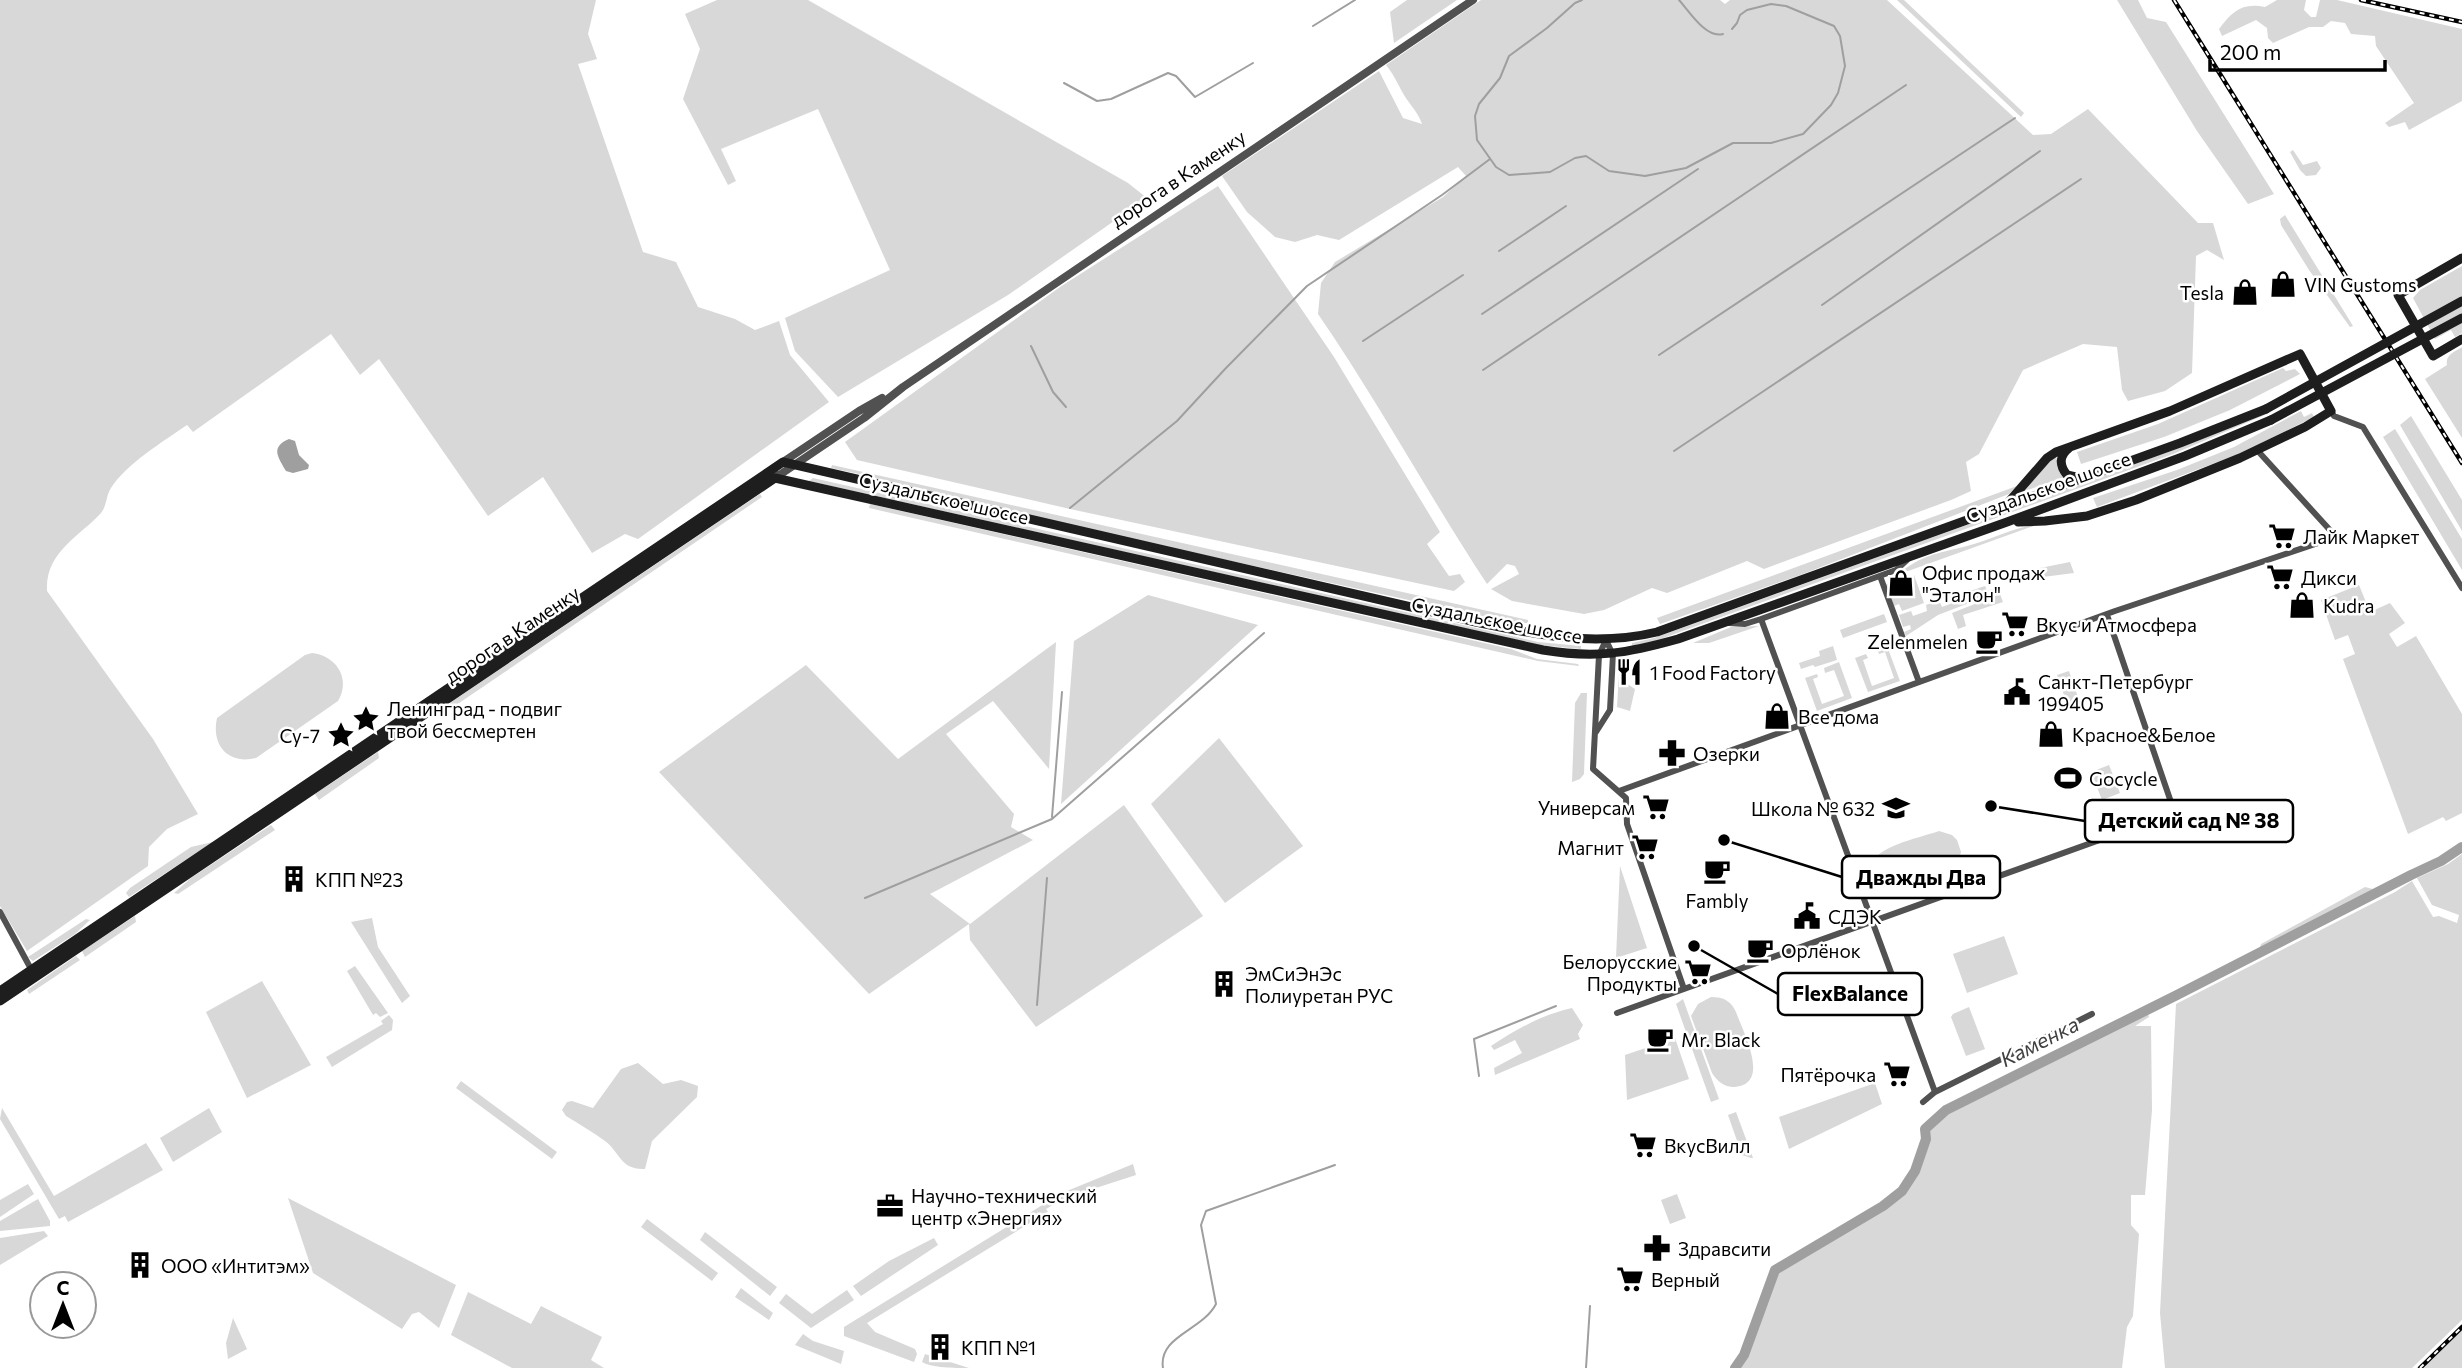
<svg xmlns="http://www.w3.org/2000/svg" width="2462" height="1368" font-family="Commissioner,sans-serif">
	<style>
		.green { fill: #d8d8d8 }
		.water { fill: #9f9f9f }
		.lines { fill: none; stroke-linecap: round; stroke-linejoin: round }
		.stream { stroke: #9f9f9f; stroke-width: 2 }
		.river { stroke: #9f9f9f; stroke-width: 10 }
		.minor { stroke: #515151; stroke-width: 6 }
		.tertiary { stroke: #515151; stroke-width: 8 }
		.secondary { stroke: #1e1e1e; stroke-width: 9 }
		.rail-casing { stroke: #000; stroke-width: 4.5 }
		.rail { stroke: #fff; stroke-width: 2; stroke-dasharray: 5; stroke-linecap: butt }
		.secondary-bridge { stroke: #1e1e1e; stroke-width: 9 }
		.labels { text-anchor: middle; dominant-baseline: central; stroke-width: 5; stroke-linejoin: round; paint-order: stroke }
		.street-label { font-size: 19px; fill: #000; stroke: #fff }
		.poi-label { font-size: 19px; fill: #000; stroke: #fff; text-anchor: start }
		.water-label { font-size: 21px; font-style: italic; fill: #404040; stroke: #fff }
		.leader { fill: none; stroke: #000; stroke-width: 2.5 }
		.callout-dot { fill: #000; stroke: #fff; stroke-width: 2.5 }
		.callout { fill: #fff; stroke: #000; stroke-width: 2.5 }
		.callout-label { font-size: 21px; text-anchor: middle; font-weight: bold; fill: #000 }
	</style>
	<rect width="100%" height="100%" fill="#fff"/>
	<path class="green" d="M0,0H596L588,34L597,59L578,64L643,252L676,262L698,307L735,319L755,330L779,321L790,355L829,402L638,539L625,534L592,553L543,477L488,516L379,359L360,375L331,334L193,432L187,425C164,441 126,464 111,488C106,495 107,506 101,513C79,537 45,552 47,591L153,739L198,814L167,829L149,847L148,866L27,951L0,906Z
		M717,0H808L1128,183L1147,198L1008,295L838,397L795,351L785,318L890,270L818,109L721,149L736,181L728,185L683,99L700,49L685,14Z
		M1407,0H1457L1394,43L1390,12Z
		M1481,0H1720L1725,4L1730,0H1887L2033,135L2051,134L2088,109L2198,223H2213L2224,260L2207,250L2196,256L2192,373L2165,391L2128,401L2122,390L2117,347L2083,344L2023,370L1979,454L1966,462L1971,491L1951,500L1764,569L1747,561L1667,593L1652,588L1604,610L1584,614L1512,601L1491,589L1519,574L1515,566L1507,564L1487,584C1429,496 1378,401 1318,314L1321,283L1335,262L1443,197L1466,176L1458,167L1339,240L1317,235L1295,242L1275,237L1247,212L1222,176L1379,71L1403,118L1422,124C1418,112 1410,105 1404,95C1397,83 1395,76 1386,65Z
		M1897,0H1904L2024,113L2021,117Z
		M2117,0H2138L2147,18L2166,22L2274,194L2248,204L2197,131Z
		M2277,0H2306L2304,10L2311,17H2316L2320,0H2337L2462,29V101L2409,130L2405,122L2389,127L2385,123L2414,103L2376,46L2375,36L2351,34L2345,23L2331,21L2323,27H2309L2273,43L2268,38L2267,28L2256,20L2222,36L2219,29C2232,11 2243,2 2265,7Z
		M2293,150L2303,165L2317,161L2321,168L2316,175L2306,176L2300,170L2290,152Z
		M1218,186L1334,357L1440,532L1427,544L1449,576L1460,574L1465,582L1454,591L1070,509L857,460L845,442L1060,287Z
		M2285,215L2353,326L2350,327L2309,270L2281,225L2280,219Z
		M2462,266V333L2455,337L2451,330L2435,339L2413,298L2420,290Z
		M2462,347V438L2425,379L2447,365C2445,355 2454,352 2462,347Z
		M2283,368L2286,371L2295,369L2300,374L2230,410L2164,437L2081,464L2077,452L2158,424Z
		M2301,411L2304,417L2312,413L2314,417L2239,454L2097,507L2093,498L2177,470L2234,447Z
		M2265,412L2267,414L2173,454L1655,641L1632,646V643L1654,638L2171,451Z
		M2411,416L2462,500V531L2400,425Z
		M2395,429L2462,539V570L2383,437Z
		M2056,457L2065,477L2025,491L2048,461Z
		M832,465L1528,620V623H1513L904,489L873,477L831,468Z
		M813,478L1538,642L1581,646V649L1539,645L809,481Z
		M2017,486L2009,494L1803,574L1660,624L1657,618Z
		M760,494L762,497L440,716L438,715L453,701Z
		M870,504L1511,649L1537,659L1578,664L1579,666L1538,661L869,508Z
		M2036,525L1897,575C1923,554 1936,554 1967,546C1991,540 2011,528 2036,525Z
		M2070,562L2074,573L2043,577L2040,568Z
		M1914,575L1924,603L1902,611L1899,604L1894,606L1886,584L1894,582L1897,589L1908,585L1906,578Z
		M2359,585L2370,612L2390,603L2405,623L2389,634L2397,647L2416,636L2462,714V813L2446,821L2443,817L2408,834L2343,659L2355,654L2348,635L2335,640L2321,600Z
		M1985,586L1987,591L1998,587L2000,591L1938,615L1906,636L1904,632L1911,629L1910,625L1903,627L1899,615L1911,611L1913,616L1927,611L1926,605L1939,600L1942,607L1963,599L1961,594Z
		M2000,594L2003,602L1963,615L1966,626L1958,629L1952,613Z
		M1148,595L1258,625L1061,804L1074,641Z
		M1884,614L1887,622L1843,638L1840,630Z
		M1759,626L1709,643H1693L1731,627Z
		M1056,642L1049,769L993,701L946,734L1014,814L1011,827L1033,840L930,894L970,924L1124,805L1203,916L1036,1027L970,940L969,924L869,994L659,772L806,665L898,759Z
		M1833,646L1837,660L1815,667L1813,665L1801,669L1799,663L1820,656L1819,651Z
		M1887,646L1900,681L1868,692L1855,658L1866,654L1868,658L1863,660L1872,686L1894,678L1885,652L1879,654L1877,649Z
		M312,653C337,656 351,679 338,701L256,758C228,765 211,745 217,718L305,655Z
		M1839,662L1852,698L1817,711L1805,678L1817,674L1818,677L1813,679L1822,704L1844,696L1834,670L1825,673L1824,668Z
		M2069,671L2079,700L2067,704L2057,675Z
		M1619,674L1626,676V683L1635,689L1630,711L1617,707Z
		M1581,693H1587L1584,774L1580,779L1572,782L1575,703Z
		M1219,738L1303,846L1225,903L1151,804Z
		M378,752L379,758L319,800L315,794Z
		M2109,765L2120,793L2102,800L2091,772Z
		M271,825L275,830L178,894L174,893L191,878Z
		M1939,831L1952,835L1957,840L1961,852L1958,862L1948,871L1894,891L1887,890L1876,886C1851,849 1915,840 1939,831Z
		M213,842L129,897L126,893L130,888L191,847Z
		M2462,854V1320L2412,1368H2165L2160,1313L2176,1004L2395,892L2412,881L2433,917L2439,916L2457,923L2459,915L2432,905L2417,878L2448,864Z
		M1620,866L1647,948L1616,958Z
		M2365,887L2381,891L2258,954L2261,944Z
		M135,916L136,922L85,957L82,951Z
		M372,918L378,947L410,996L402,1003L351,922Z
		M86,919L90,920L75,934L33,961L28,957Z
		M2004,936L2018,974L1967,993L1953,954Z
		M76,956L80,960L29,994L27,990Z
		M355,966L388,1013L380,1017L376,1013L373,1015L347,971Z
		M262,981L311,1065L247,1098L206,1012Z
		M1711,997C1724,997 1731,1001 1736,1012C1743,1032 1772,1085 1734,1087C1724,1087 1717,1081 1712,1073L1691,1016L1698,1004Z
		M1683,999L1719,1099L1711,1102L1676,1004Z
		M1969,1007L1985,1049L1966,1056L1951,1017L1953,1014Z
		M1572,1008L1583,1025L1578,1034L1580,1039L1495,1075L1494,1068L1522,1053L1515,1040L1494,1050L1491,1046C1517,1029 1541,1015 1572,1008Z
		M2147,1009L2149,1017L2135,1026H2151L2152,1110L2145,1195H2131V1225L2139,1234L2133,1316L2127,1327L2122,1368H1739L1747,1357L1775,1273L1905,1193C1914,1174 1927,1150 1925,1129L1946,1110Z
		M389,1015L393,1020L392,1030L332,1067L326,1057L383,1024L381,1021Z
		M1675,1038L1689,1079L1627,1100L1625,1055Z
		M638,1063L663,1084L681,1080L698,1086L697,1097L652,1141L645,1169C620,1170 620,1152 605,1141C593,1132 579,1124 566,1116L562,1110L567,1102L572,1101L593,1108L621,1069Z
		M461,1081L557,1152L552,1159L456,1088Z
		M1875,1083L1882,1104L1789,1149L1779,1117Z
		M2,1108L54,1196L146,1143L163,1170L68,1222L65,1216L59,1219L0,1119Z
		M209,1108L222,1132L173,1162L160,1138Z
		M1736,1112L1753,1158H1751L1742,1155L1728,1115Z
		M1133,1164L1136,1175L1065,1198L1046,1209L1048,1212L867,1323L875,1332L915,1349L917,1354L914,1362L844,1336V1327L1062,1193Z
		M28,1184L34,1194L0,1217V1200Z
		M1677,1194L1686,1218L1670,1224L1661,1200Z
		M288,1198L456,1285L439,1328L419,1312L412,1314L402,1329L313,1273Z
		M38,1199L50,1221V1226L0,1231V1221Z
		M647,1219L718,1273L712,1281L641,1227Z
		M44,1231L48,1236L0,1265V1238Z
		M705,1232L777,1287L770,1296L700,1240Z
		M934,1238L938,1245L861,1296L853,1286L889,1261Z
		M741,1288L773,1313L769,1320L735,1297Z
		M847,1290L854,1300L811,1328L779,1303L786,1294L812,1314Z
		M468,1292L531,1324L541,1306L602,1337L591,1360L604,1368H512L451,1335Z
		M233,1318L247,1349L228,1359L226,1343Z
		M2462,1329V1368H2422Z
		M803,1334L813,1341L844,1351L841,1364L795,1345Z
		M925,1354L969,1368C955,1368 932,1368 922,1362Z"/>
	<path class="water" d="M289,439L295,441L299,455L309,465L308,469L293,473L286,471C278,457 270,447 289,439Z"/>
	<g class="lines">
		<path class="stream" d="M1582,0L1575,3L1547,28L1509,56L1500,78L1479,104L1475,116L1477,140L1496,167L1509,175L1550,172L1575,158L1586,156L1609,171L1645,176L1686,168L1733,143H1771L1803,134L1831,105L1838,93L1845,66L1840,36L1834,26L1786,6L1771,4L1747,10L1740,15L1737,23L1732,29
			M1679,0C1689,11 1706,39 1723,34
			M1313,26L1355,0
			M1064,83L1097,101L1111,99L1168,73L1176,76L1195,97L1253,63
			M1499,251L1566,206
			M1822,305L2040,151
			M1482,314L1698,169
			M1363,341L1463,275
			M1031,346L1053,392L1066,407
			M1659,355L2015,118
			M1483,370L1906,85
			M1674,451L2081,179
			M1070,508L1177,421L1226,368L1307,286L1442,195L1490,159
			M1052,817L1062,692
			M865,898L1052,819L1264,633
			M1037,1005L1047,878
			M1479,1076L1474,1039L1556,1006
			M1163,1368C1158,1336 1202,1331 1216,1304L1201,1225L1206,1211L1335,1165
			M1586,1368L1590,1306"/>
		<path class="river" d="M1735,1368L1744,1355L1775,1270L1883,1206L1902,1191L1915,1171L1926,1139L1925,1129L1946,1110L2177,995L2411,875L2441,861L2462,847"/>
		<path class="minor" d="M2331,411L2334,416L2363,427L2462,588
			M2257,450L2339,540
			M1880,576L1919,682
			M1761,619L1935,1092
			M1729,623L1745,624L1761,619L1896,570L1907,560
			M1606,640L1599,655L1593,769L1626,798L1627,824L1684,989
			M1596,732L1610,710L1613,655L1606,640
			M1619,791L2115,611L2336,537
			M0,912L31,969
			M1617,1013L2172,814L2173,808L2107,615
			M1923,1102L1935,1092L2092,1014"/>
		<path class="tertiary" d="M783,462L859,411L882,398
			M774,469L775,478L864,418L903,387L1473,0"/>
		<path class="secondary" d="M2462,258L2398,295L2433,356L2462,339
			M2069,448C2059,456 2059,465 2067,475L2080,478
			M2007,504L2047,458L2056,452L2170,411L2300,354L2331,411L2305,427L2240,458L2136,500L2087,516L2045,521L2018,522
			M0,991L783,462L1476,622C1537,635 1595,647 1657,632L2180,443L2266,409
			M0,1001L775,478L1543,650C1596,659 1628,653 1678,639L2007,522L2185,456L2271,420"/>
		<defs>
			<path id="rail" d="M2174,0L2462,463
				M2361,0L2462,22
				M2420,1368L2462,1327"/>
		</defs>
		<use href="#rail" class="rail-casing"/>
		<use href="#rail" class="rail"/>
		<path class="secondary-bridge" d="M2266,409L2462,301
			M2271,420L2462,318"/>
	</g>
	<defs>
		<symbol id="shop-bare" viewBox="-9 -9 18 18"><path d="M-5-2.5h2.3a2.7 3.5 0 0 1 5.4 0H5L5.5 6h-11ZM-1.5-2.5h3a1.5 2.3 0 0 0-3 0Z" fill="#000" stroke="#fff" stroke-width="2.5" paint-order="stroke"/></symbol>
		<symbol id="supermarket-bare" viewBox="-9 -9 18 18"><path d="M-6-5.5h2.5l.6 2H6L4.5 2H-2.5L-4.4-4H-6ZM-1.5 3.2a1.3 1.3 0 1 0 .1 0ZM3 3.2a1.3 1.3 0 1 0 .1 0Z" fill="#000" stroke="#fff" stroke-width="2.5" paint-order="stroke"/></symbol>
		<symbol id="cafe-bare" viewBox="-9 -9 18 18"><path d="M-5.5-4.5H6V0H3Q3 3.5 0 3.5H-2.5Q-5.5 3.5-5.5 0ZM3-3.2v2h1.7v-2ZM-6 4.5H4V6H-6Z" fill="#000" stroke="#fff" stroke-width="2.5" paint-order="stroke"/></symbol>
		<symbol id="restaurant-bare" viewBox="-9 -9 18 18"><path d="M-5-6h1v4h1v-4h1v4h1v-4h1v5L-1.5 .5V6h-2V.5L-5-1ZM5-6V6H3V1.5H1.5Q1.5-4 5-6Z" fill="#000" stroke="#fff" stroke-width="2.5" paint-order="stroke"/></symbol>
		<symbol id="civic-bare" viewBox="-9 -9 18 18"><path d="M-.6-6.5H3V-4.5H.6V-3L4-1V1h2V6H-6V1h2V-1L-.6-3ZM-1.2 2.5V6h2.4V2.5Z" fill="#000" stroke="#fff" stroke-width="2.5" paint-order="stroke"/></symbol>
		<symbol id="sight-bare" viewBox="-9 -9 18 18"><path d="M0-6L1.8-2.2L6-1.7L2.9 1.2L3.7 5.4L0 3.3L-3.7 5.4L-2.9 1.2L-6-1.7L-1.8-2.2Z" fill="#000" stroke="#fff" stroke-width="2.5" paint-order="stroke"/></symbol>
		<symbol id="pharmacy-bare" viewBox="-9 -9 18 18"><path d="M-2-6h4v4h4v4h-4v4h-4v-4h-4v-4h4Z" fill="#000" stroke="#fff" stroke-width="2.5" paint-order="stroke"/></symbol>
		<symbol id="stadium-bare" viewBox="-9 -9 18 18"><path d="M0-5a6.5 5 0 1 0 0 10a6.5 5 0 1 0 0-10ZM-3.5-1.8h7v3.6h-7Z" fill="#000" stroke="#fff" stroke-width="2.5" paint-order="stroke"/></symbol>
		<symbol id="school-bare" viewBox="-9 -9 18 18"><path d="M0-5L7-2L0 1L-7-2ZM-4 1L0 2.5L4 1V4Q0 6-4 4Z" fill="#000" stroke="#fff" stroke-width="2.5" paint-order="stroke"/></symbol>
		<symbol id="building-bare" viewBox="-9 -9 18 18"><path d="M-4-6H4V6H1V3H-1V6H-4ZM-2.5-4.3h1.7v1.8h-1.7ZM.8-4.3h1.7v1.8H.8ZM-2.5-1h1.7V.8h-1.7ZM.8-1h1.7V.8H.8Z" fill="#000" stroke="#fff" stroke-width="2.5" paint-order="stroke"/></symbol>
		<symbol id="office-bare" viewBox="-9 -9 18 18"><path d="M-6-3h4V-5.5h4V-3h4V5H-6ZM-1-4.5V-3h2v-1.5ZM-6 0V1H6V0Z" fill="#000" stroke="#fff" stroke-width="2.5" paint-order="stroke"/></symbol>
	</defs>
	<g fill-rule="evenodd">
		<use href="#shop-bare" x="2264" y="265" width="38" height="38"/>
		<use href="#shop-bare" x="2226" y="273" width="38" height="38"/>
		<use href="#supermarket-bare" x="2263" y="517" width="38" height="38"/>
		<use href="#supermarket-bare" x="2261" y="558" width="38" height="38"/>
		<use href="#shop-bare" x="1882" y="564" width="38" height="38"/>
		<use href="#shop-bare" x="2283" y="586" width="38" height="38"/>
		<use href="#supermarket-bare" x="1996" y="605" width="38" height="38"/>
		<use href="#cafe-bare" x="1970" y="622" width="38" height="38"/>
		<use href="#restaurant-bare" x="1610" y="653" width="38" height="38"/>
		<use href="#civic-bare" x="1998" y="673" width="38" height="38"/>
		<use href="#shop-bare" x="1758" y="697" width="38" height="38"/>
		<use href="#sight-bare" x="347" y="700" width="38" height="38"/>
		<use href="#shop-bare" x="2032" y="715" width="38" height="38"/>
		<use href="#sight-bare" x="322" y="716" width="38" height="38"/>
		<use href="#pharmacy-bare" x="1653" y="734" width="38" height="38"/>
		<use href="#stadium-bare" x="2049" y="759" width="38" height="38"/>
		<use href="#supermarket-bare" x="1637" y="788" width="38" height="38"/>
		<use href="#school-bare" x="1877" y="789" width="38" height="38"/>
		<use href="#supermarket-bare" x="1626" y="828" width="38" height="38"/>
		<use href="#cafe-bare" x="1698" y="852" width="38" height="38"/>
		<use href="#building-bare" x="275" y="860" width="38" height="38"/>
		<use href="#civic-bare" x="1788" y="897" width="38" height="38"/>
		<use href="#cafe-bare" x="1741" y="931" width="38" height="38"/>
		<use href="#supermarket-bare" x="1679" y="953" width="38" height="38"/>
		<use href="#building-bare" x="1205" y="965" width="38" height="38"/>
		<use href="#cafe-bare" x="1641" y="1020" width="38" height="38"/>
		<use href="#supermarket-bare" x="1878" y="1055" width="38" height="38"/>
		<use href="#supermarket-bare" x="1624" y="1126" width="38" height="38"/>
		<use href="#office-bare" x="871" y="1187" width="38" height="38"/>
		<use href="#pharmacy-bare" x="1638" y="1229" width="38" height="38"/>
		<use href="#building-bare" x="121" y="1246" width="38" height="38"/>
		<use href="#supermarket-bare" x="1611" y="1260" width="38" height="38"/>
		<use href="#building-bare" x="921" y="1328" width="38" height="38"/>
	</g>
	<g class="labels">
		<g class="street-label">
			<text transform="translate(1178 178) rotate(-34)">дорога в Каменку</text>
			<text transform="translate(2048 487) rotate(-20)">Суздальское шоссе</text>
			<text transform="translate(944 498) rotate(13)">Суздальское шоссе</text>
			<text transform="translate(1497 620) rotate(11)">Суздальское шоссе</text>
			<text transform="translate(512 634) rotate(-34)">дорога в Каменку</text>
		</g>
		<g class="poi-label">
			<text x="2304" y="284">VIN Customs</text>
			<text x="2224" y="292" text-anchor="end">Tesla</text>
			<text x="2303" y="536">Лайк Маркет</text>
			<text x="1922" y="572">Офис продаж<tspan x="1922" dy="22">"Эталон"</tspan></text>
			<text x="2301" y="577">Дикси</text>
			<text x="2323" y="605">Kudra</text>
			<text x="2036" y="624">Вкус и Атмосфера</text>
			<text x="1968" y="641" text-anchor="end">Zelenmelen</text>
			<text x="1650" y="672">1 Food Factory</text>
			<text x="2038" y="681">Санкт-Петербург<tspan x="2038" dy="22">199405</tspan></text>
			<text x="387" y="708">Ленинград - подвиг<tspan x="387" dy="22">твой бессмертен</tspan></text>
			<text x="1798" y="716">Все дома</text>
			<text x="2072" y="734">Красное&amp;Белое</text>
			<text x="320" y="735" text-anchor="end">Су-7</text>
			<text x="1693" y="753">Озерки</text>
			<text x="2089" y="778">Gocycle</text>
			<text x="1635" y="807" text-anchor="end">Универсам</text>
			<text x="1875" y="808" text-anchor="end">Школа № 632</text>
			<text x="1624" y="847" text-anchor="end">Магнит</text>
			<text x="315" y="879">КПП №23</text>
			<text x="1717" y="900" text-anchor="middle">Fambly</text>
			<text x="1828" y="916">СДЭК</text>
			<text x="1781" y="950">Орлёнок</text>
			<text x="1677" y="961" text-anchor="end">Белорусские<tspan x="1677" dy="22">Продукты</tspan></text>
			<text x="1245" y="973">ЭмСиЭнЭс<tspan x="1245" dy="22">Полиуретан РУС</tspan></text>
			<text x="1681" y="1039">Mr. Black</text>
			<text x="1876" y="1074" text-anchor="end">Пятёрочка</text>
			<text x="1664" y="1145">ВкусВилл</text>
			<text x="911" y="1195">Научно-технический<tspan x="911" dy="22">центр «Энергия»</tspan></text>
			<text x="1678" y="1248">Здравсити</text>
			<text x="161" y="1265">ООО «Интитэм»</text>
			<text x="1651" y="1279">Верный</text>
			<text x="961" y="1347">КПП №1</text>
		</g>
		<g class="water-label">
			<text transform="translate(2039 1041) rotate(-27)">Каменка</text>
		</g>
	</g>
	<path class="leader" d="M1991 806L2085 821M1724 840L1842 877M1694 946L1778 994"/>
	<g class="callout-dot">
		<circle cx="1991" cy="806" r="7"/>
		<circle cx="1724" cy="840" r="7"/>
		<circle cx="1694" cy="946" r="7"/>
	</g>
	<g class="callout">
		<rect x="2085" y="800" width="208" height="42" rx="7"/>
		<rect x="1842" y="856" width="158" height="42" rx="7"/>
		<rect x="1778" y="973" width="144" height="42" rx="7"/>
	</g>
	<g class="callout-label">
		<text x="2189" y="828">Детский сад № 38</text>
		<text x="1921" y="885">Дважды Два</text>
		<text x="1850" y="1001">FlexBalance</text>
	</g>
	<g transform="translate(63 1305)"><circle r="33" fill="#ffffff" stroke="#999999" stroke-width="2"/>
	<path d="M0-5L12 26L0 18L-12 26Z" fill="#000000"/>
	<text y="-10" font-size="19" font-weight="bold" text-anchor="middle" fill="#000000">С</text>
	</g>
	<path d="M2210 60v10h175v-10" fill="none" stroke="#000000" stroke-width="3.5"/>
	<text x="2220" y="60" font-size="21" fill="#000000" stroke="#ffffff" stroke-width="5" paint-order="stroke">200 m</text>
</svg>
